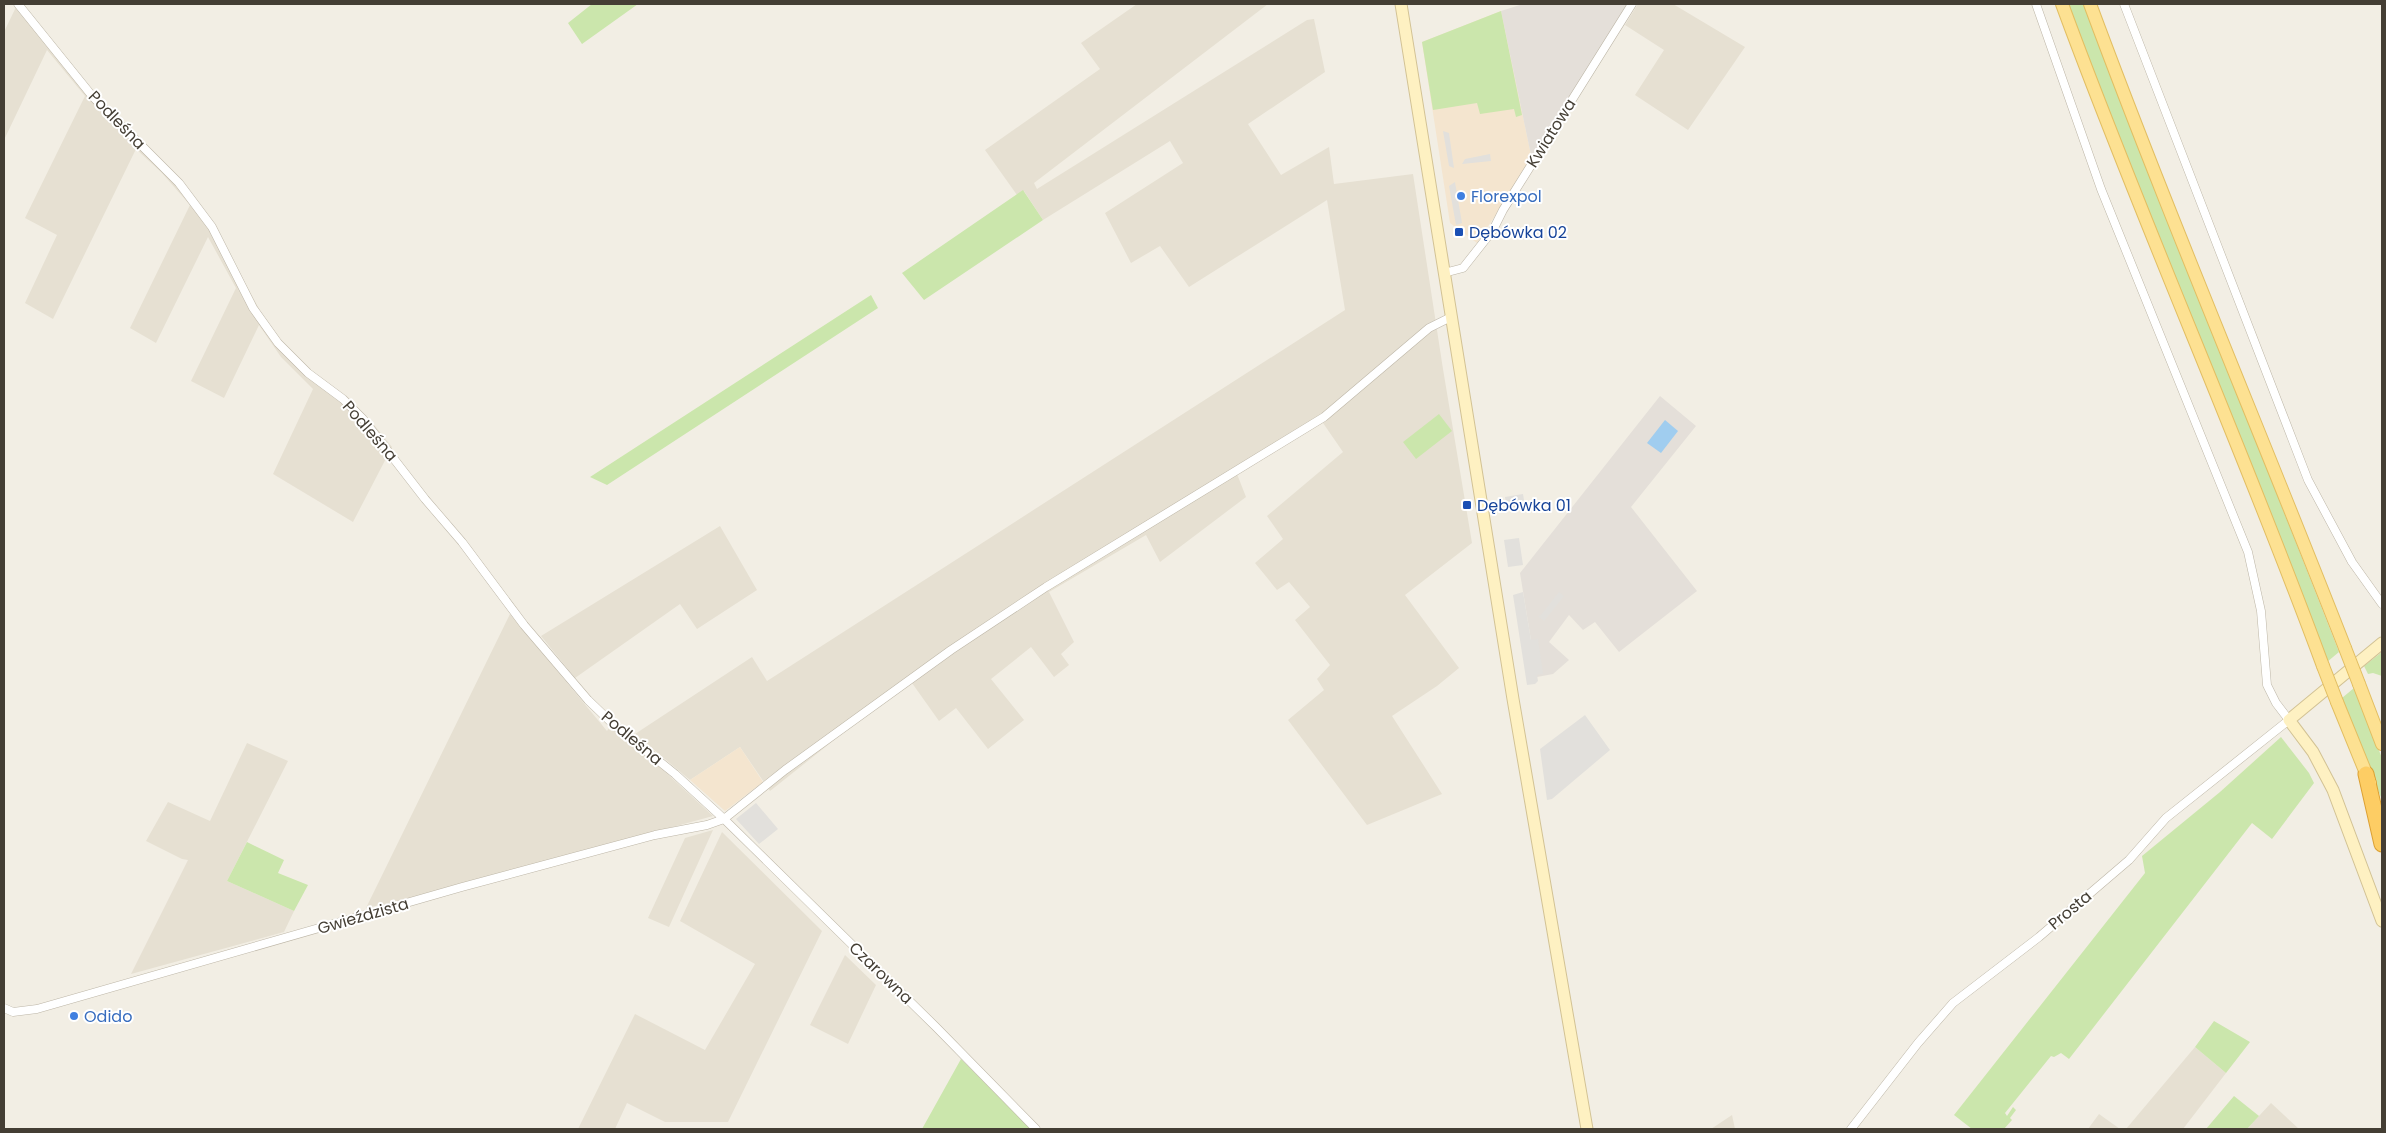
<svg xmlns="http://www.w3.org/2000/svg" width="2386" height="1133" font-family="Poppins,sans-serif">
	<style>
		.residential { fill: #e6e0d2 }
		.commercial { fill: #f4e5cf }
		.industrial { fill: #e4dfd9 }
		.green { fill: #cbe6ac }
		.parking { fill: #e2e0dc }
		.water { fill: #a0cdef }
		.lines { fill: none; stroke-linecap: round; stroke-linejoin: round }
		.street-casing { stroke: #bdb6a7; stroke-width: 9 }
		.secondary-casing { stroke: #d2c294; stroke-width: 13 }
		.primary-casing { stroke: #e2be62; stroke-width: 14 }
		.highway-casing { stroke: #dca134; stroke-width: 17 }
		.street { stroke: #fff; stroke-width: 8 }
		.secondary { stroke: #fef1c2; stroke-width: 11 }
		.primary { stroke: #fde192; stroke-width: 12 }
		.highway { stroke: #fdcd64; stroke-width: 15 }
		.primary-bridge-casing { stroke: #e2be62; stroke-width: 14; stroke-linecap: butt }
		.primary-bridge { stroke: #fde192; stroke-width: 12 }
		.shop-dot { fill: #3f7fe0; stroke: #fff; stroke-width: 2 }
		.transit-dot { fill: #1a4fb4; stroke: #fff; stroke-width: 2 }
		.labels { text-anchor: middle; dominant-baseline: central; stroke-width: 4; stroke-linejoin: round; paint-order: stroke }
		.street-label { font-size: 16px; fill: #443e34; stroke: #fff }
		.shop-label { font-size: 16px; fill: #366cbe; stroke: #fff; text-anchor: start }
		.transit-label { font-size: 16px; fill: #164399; stroke: #fff; text-anchor: start }
	</style>
	<rect width="100%" height="100%" fill="#f2eee4"/>
	<path class="residential" d="M14,4H23L98,97L211,220L264,318L280,340L310,370L343,395L371,421L392,447L353,522L273,474L313,389L281,357L259,325L224,398L191,381L236,288L208,237L156,343L130,328L190,205L161,172L136,149L53,319L25,303L57,235L25,218L85,96L47,50L4,140V32L16,7Z
		M1137,4H1268L1034,183L1037,189L1307,20L1314,19L1325,72L1248,124L1281,175L1329,147L1334,184L1413,174L1443,369L1472,543L1405,595L1459,668L1437,686L1392,716L1442,794L1367,825L1288,720L1324,690L1317,679L1330,665L1295,620L1310,607L1289,582L1277,590L1255,563L1283,539L1267,516L1343,452L1323,423L1237,474L1246,497L1160,562L1146,535L1049,592L1074,642L1061,654L1069,665L1054,677L1031,647L991,679L1024,720L988,749L956,708L939,721L912,683L848,729L770,791L740,747L690,780L635,734L752,657L767,681L1345,310L1327,200L1189,287L1160,246L1131,263L1105,213L1183,163L1170,141L1043,220L1024,191L1017,195L985,150L1100,69L1081,43Z
		M1638,4H1673L1745,47L1688,130L1635,95L1664,50L1625,25Z
		M720,526L757,590L697,629L680,604L575,678L541,636Z
		M510,614L607,731L609,728L618,733L623,740L649,757L713,816L416,897L366,908Z
		M247,743L288,761L227,881L294,911L284,932L131,974L188,860L182,859L146,841L168,802L210,821Z
		M713,830L669,927L648,918L685,838Z
		M722,832L822,931L728,1122H665L627,1103L615,1129H578L635,1014L705,1050L755,964L680,921Z
		M845,955L876,985L848,1044L810,1025Z
		M2195,1047L2226,1073L2183,1129H2126Z
		M2271,1103L2299,1129H2247Z
		M2099,1114L2120,1129H2088Z
		M1732,1115L1735,1129H1711Z"/>
	<path class="commercial" d="M1501,11L1532,160L1477,243L1450,223L1422,42Z
		M740,747L763,782L725,811L690,780Z"/>
	<path class="industrial" d="M1523,4H1627L1532,160L1501,11Z
		M1660,396L1696,426L1631,507L1697,591L1619,652L1595,622L1583,630L1569,615L1549,642L1569,660L1553,674L1537,677L1520,573Z"/>
	<path class="green" d="M592,4H638L582,44L568,23Z
		M2068,4H2084L2339,652L2327,662L2108,109Z
		M1501,11L1522,115L1516,117L1514,109L1480,114L1477,103L1433,110L1422,42Z
		M1023,190L1043,220L924,300L902,273Z
		M871,295L878,308L607,485L590,477Z
		M1439,414L1452,431L1416,459L1403,442Z
		M2382,652V676L2373,673L2368,674L2364,666Z
		M2354,688L2382,758V800L2342,698Z
		M2281,737L2309,773L2314,783L2272,839L2252,823L2069,1059L2061,1053L2054,1057L2051,1056L2005,1113L2007,1116L2013,1107L2016,1110L2010,1118L2012,1120L2004,1129H1972L1954,1115L2145,873L2142,856L2220,792Z
		M247,842L284,860L278,873L308,885L294,911L227,881Z
		M2214,1021L2250,1042L2226,1073L2195,1047Z
		M961,1059L1031,1129H922Z
		M2234,1096L2259,1116L2247,1129H2206Z"/>
	<path class="parking" d="M1443,131L1449,133L1454,168L1449,166Z
		M1490,154L1491,161L1462,164L1465,159Z
		M1455,182L1462,223L1456,225L1449,186Z
		M1523,494L1525,506L1507,509L1505,497Z
		M1519,538L1523,565L1508,567L1504,540Z
		M1523,592L1531,640L1538,639L1543,674L1537,675L1538,681L1535,684L1527,685L1513,595Z
		M1559,592L1564,596L1544,621L1538,616L1541,615Z
		M1585,715L1610,750L1552,799L1547,800L1540,749Z
		M756,803L778,829L759,844L736,819Z"/>
	<path class="water" d="M1665,420L1678,431L1661,453L1647,443Z"/>
	<g class="lines">
		<defs>
			<path id="street" d="M18,4L93,97L179,183L212,227L253,308L278,343L308,373L343,399L363,419L425,499L462,542L524,625L588,700L613,724L675,774L724,819L936,1027L1036,1129
				M2124,4L2308,480L2352,562L2382,604
				M1444,273L1463,268L1493,230L1503,210L1632,4
				M4,1008L13,1012L37,1009L462,887L655,835L707,825L724,819L785,770L951,650L1046,587L1324,417L1429,328L1451,317
				M1851,1129L1918,1043L1953,1003L2039,937L2129,860L2166,818L2289,720L2276,703L2267,685L2261,611L2248,552L2101,189L2036,4"/>
			<path id="secondary" d="M1401,4L1513,699L1587,1129
				M2382,643L2289,720L2313,752L2333,790L2382,921"/>
			<path id="primary" d="M2062,4C2144,227 2241,443 2323,666
				M2090,4C2170,220 2261,433 2345,648
				M2359,684L2382,744
				M2337,702L2370,783"/>
			<path id="highway" d="M2366,774L2382,844"/>
		</defs>
		<use href="#street" class="street-casing"/>
		<use href="#secondary" class="secondary-casing"/>
		<use href="#primary" class="primary-casing"/>
		<use href="#highway" class="highway-casing"/>
		<use href="#street" class="street"/>
		<use href="#secondary" class="secondary"/>
		<use href="#primary" class="primary"/>
		<use href="#highway" class="highway"/>
		<defs>
			<path id="primary-bridge" d="M2345,648L2359,684
				M2323,666L2337,702"/>
		</defs>
		<use href="#primary-bridge" class="primary-bridge-casing"/>
		<use href="#primary-bridge" class="primary-bridge"/>
	</g>
	<g class="shop-dot">
		<circle cx="1461" cy="196" r="5"/>
		<circle cx="74" cy="1016" r="5"/>
	</g>
	<g class="transit-dot">
		<rect x="1454" y="227" width="10" height="10" rx="2.5"/>
		<rect x="1462" y="500" width="10" height="10" rx="2.5"/>
	</g>
	<g class="labels">
		<g class="street-label">
			<text transform="translate(117 120) rotate(46)">Podleśna</text>
			<text transform="translate(1551 133) rotate(-58)">Kwiatowa</text>
			<text transform="translate(370 431) rotate(49)">Podleśna</text>
			<text transform="translate(632 738) rotate(40)">Podleśna</text>
			<text transform="translate(2070 910) rotate(-40)">Prosta</text>
			<text transform="translate(363 916) rotate(-16)">Gwieździsta</text>
			<text transform="translate(881 973) rotate(44)">Czarowna</text>
		</g>
		<g class="shop-label">
			<text x="1471" y="196">Florexpol</text>
			<text x="84" y="1016">Odido</text>
		</g>
		<g class="transit-label">
			<text x="1469" y="232">Dębówka 02</text>
			<text x="1477" y="505">Dębówka 01</text>
		</g>
	</g>
	<rect width="2386" height="1133" fill="none" stroke="#443e34" stroke-width="10"/>
</svg>
